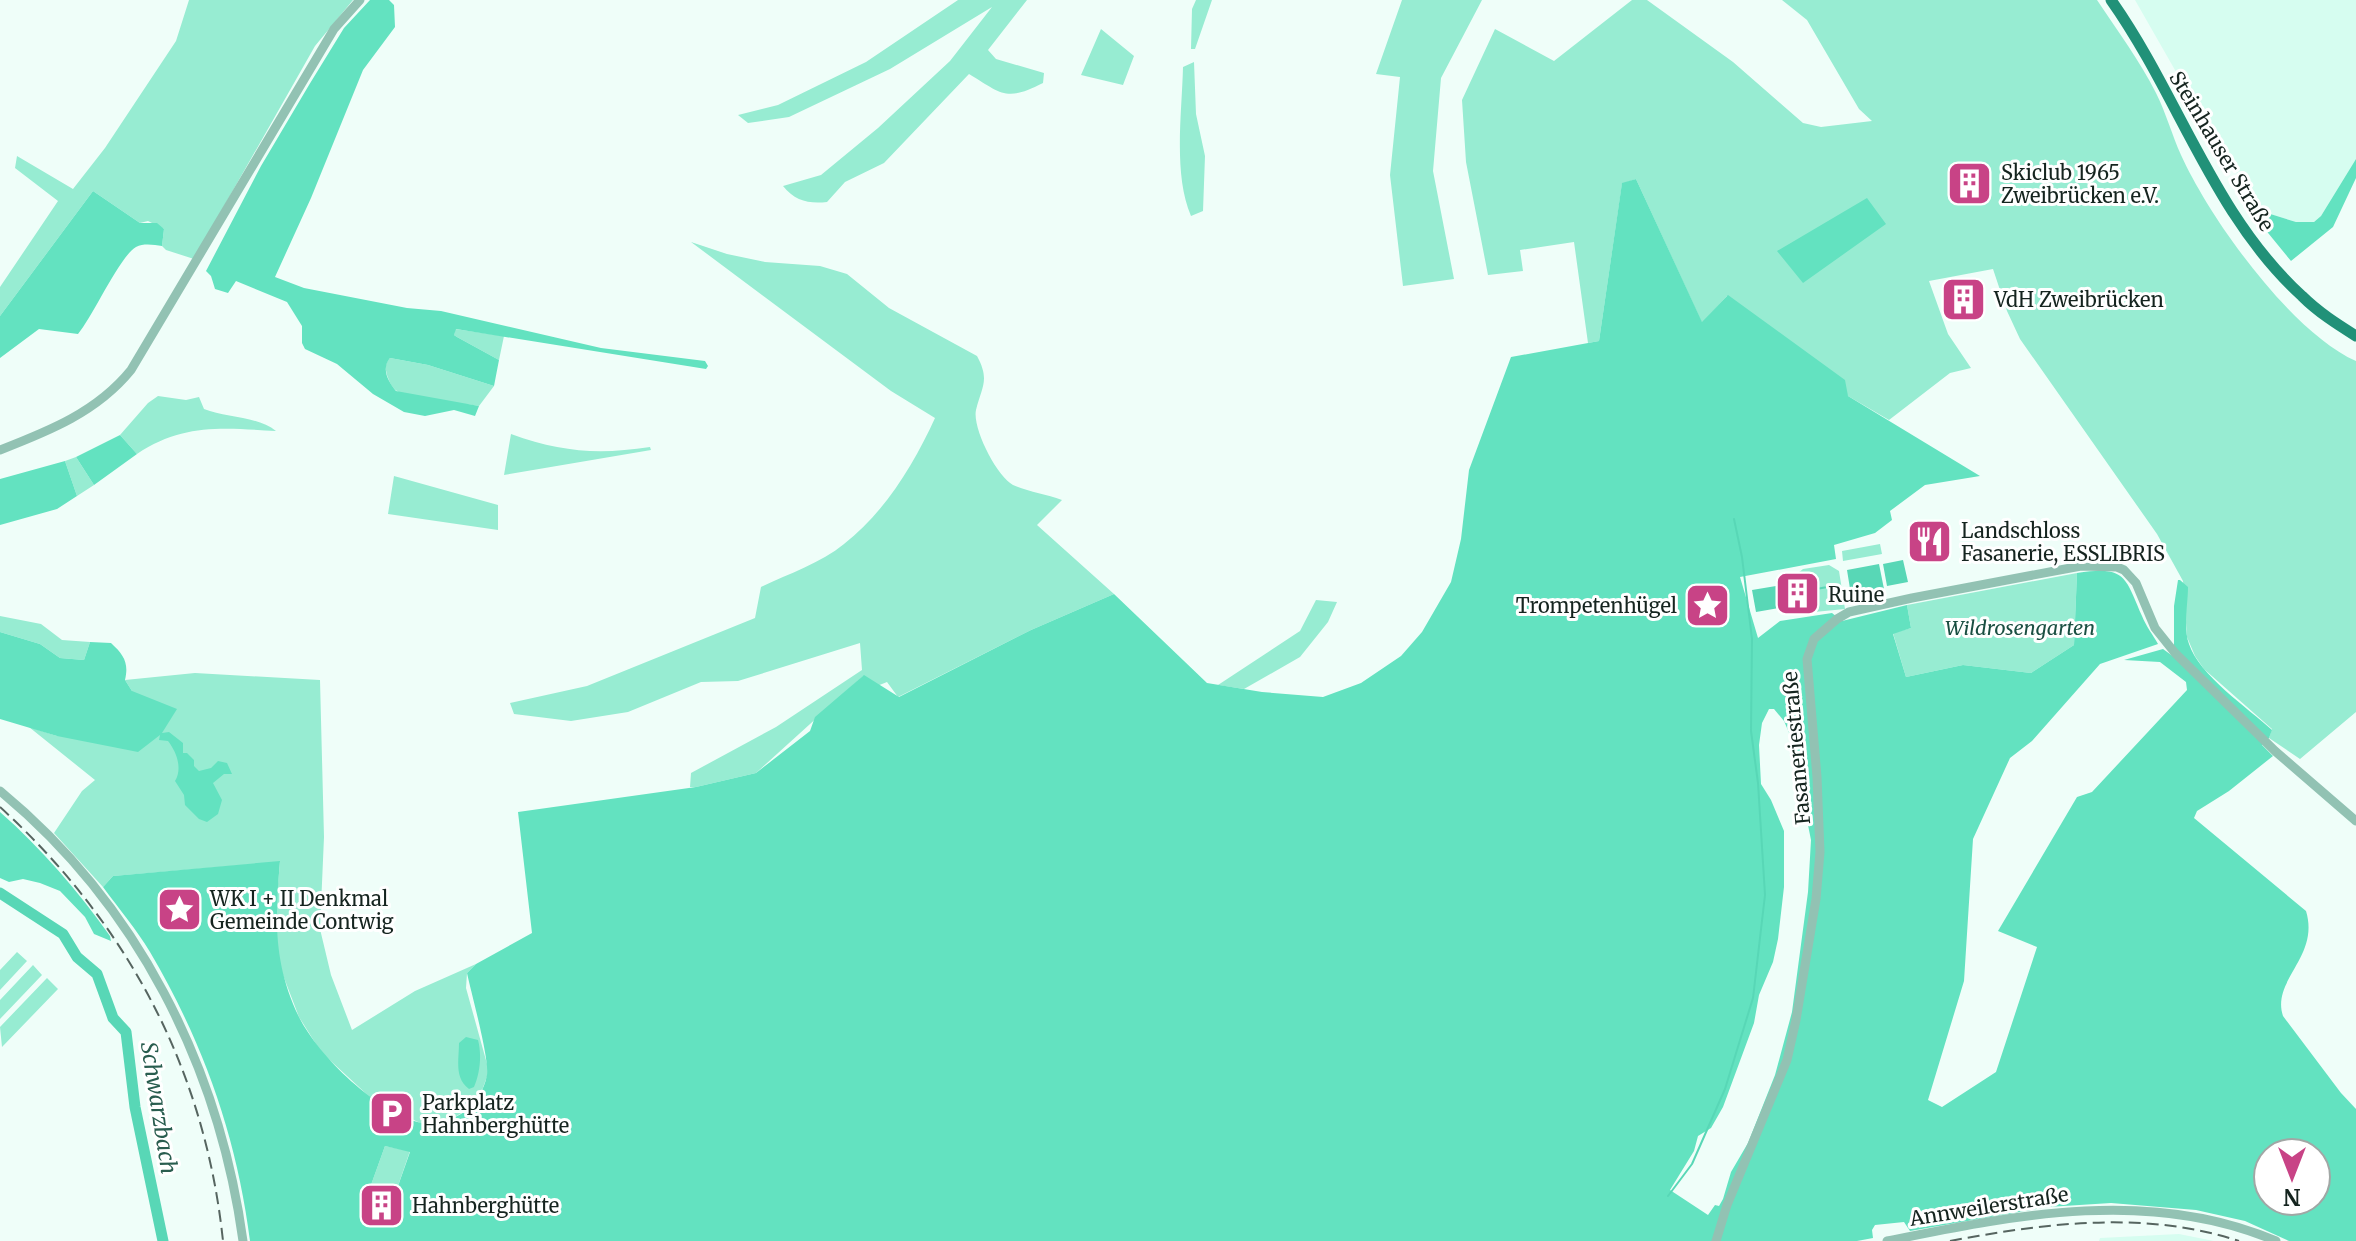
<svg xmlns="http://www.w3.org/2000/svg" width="2356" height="1241" font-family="Merriweather,serif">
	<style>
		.built { fill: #d6fdf0 }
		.green { fill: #97ecd2 }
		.forest { fill: #63e2c0; fill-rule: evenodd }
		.water { fill: #58d7b6 }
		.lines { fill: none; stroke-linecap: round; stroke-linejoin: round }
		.stream { stroke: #58d7b6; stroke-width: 2 }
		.river { stroke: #58d7b6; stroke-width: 11 }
		.minor { stroke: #92c2b3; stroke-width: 9 }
		.major { stroke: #219178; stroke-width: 11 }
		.rail { stroke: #566560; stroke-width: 2; stroke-dasharray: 12 6; stroke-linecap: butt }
		.labels { text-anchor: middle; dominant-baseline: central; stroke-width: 6; stroke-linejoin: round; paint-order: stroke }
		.street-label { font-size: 20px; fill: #15241f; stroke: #fff }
		.poi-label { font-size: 20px; fill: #15241f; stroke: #fff; text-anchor: start }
		.park-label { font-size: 20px; font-style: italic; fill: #1a4f42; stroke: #fff }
		.water-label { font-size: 22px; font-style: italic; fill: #295d4f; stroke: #fff }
	</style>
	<rect width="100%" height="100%" fill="#effef9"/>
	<path class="built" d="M2135,0H2356V159L2321,216L2314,222H2296L2264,212L2223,154Z
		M2179,1234L2214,1241H2099L2100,1238Z"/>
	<path class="green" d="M189,0H353L315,46L194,259L166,250L162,246L164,229L148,221L140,223L93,191L0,316V287L58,201L15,168L17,156L73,189L105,148L176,41Z
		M958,0H1027L988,50L996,59L1044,73L1043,83C1006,102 1002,94 969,74L884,163L845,182L827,202C809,204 795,201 783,186L821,175L878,128L950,61L992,7L890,69L789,117L748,123L738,115L778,105L866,62Z
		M1196,0H1212L1195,49H1191L1192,9Z
		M1402,0H1482L1441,78L1433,171L1454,279L1403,286L1390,175L1400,77L1376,74Z
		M1632,0H1647L1733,62L1803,123L1821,127L1872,121L1859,109L1807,20L1782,0H2097C2117,30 2140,61 2156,93C2166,113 2172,135 2181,155C2210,219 2291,332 2356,361V712L2300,759L2269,738L2272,729L2204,669L2195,656L2187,637L2183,581L2157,534L2020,339L2007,311L1993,269L1929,281L1948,334L1971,368L1950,373L1889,420L1848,396L1727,296L1702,323L1636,179L1622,184L1599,341L1588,343L1574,242L1520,250L1523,271L1488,275L1466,162L1462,100L1495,29L1554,61Z
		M1101,29L1134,56L1123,85L1081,75Z
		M1194,62L1196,114L1205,156L1203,211L1191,216C1173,174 1182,113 1183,67Z
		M691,242L727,254L765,262L820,266L847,274L889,308L977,356C990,380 982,386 976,410C972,428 997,477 1013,485C1028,492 1046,494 1062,500L1037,525L1114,594L1031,630L898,697L887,682L877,686L863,676L756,773L696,787H690L691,773L776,727L862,670L860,643L738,681L701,682L628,712L571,721L514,714L510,703L587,686L755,618L761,587C788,574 821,563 844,544C885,512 914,464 935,418L891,391Z
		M455,329L504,336L499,360L457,337L454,335Z
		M390,358L428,365L494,386L479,406C462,403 408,399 397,391C392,388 389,381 387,375C385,367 385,364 390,358Z
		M158,396L186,400L199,397L204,409C226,418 258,416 276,431C223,428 183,423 137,454L120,435L148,403Z
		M511,434C561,452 598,455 650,447L651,450L504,475Z
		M76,457L94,485L77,496L65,461Z
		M394,476L498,505V530L388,514Z
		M1880,544L1882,554L1843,561L1842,551Z
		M1829,565L1839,571L1845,609L1804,613L1798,573L1803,569Z
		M2077,573L2074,645L2031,673L1963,665L1906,677L1893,633L1911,628L1907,605Z
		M1316,600L1337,602L1328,622L1300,657L1244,689L1218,685L1300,631Z
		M0,616L41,624L62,640L90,642L84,660L60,658L40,644L0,632Z
		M195,673L320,680L324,837L320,929L331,975L352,1030L415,991L476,964L467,973L466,988L489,1071L481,1093L468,1109L445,1123L422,1124L373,1100L321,1052L299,1017L278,962L275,917L280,862L113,876L103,887L54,833L82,791L95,780L29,727L57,736L132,691L125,680Z
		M168,900L179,901L180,918L175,919L165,915L162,909Z
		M17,952L27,961L0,990V970Z
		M33,965L42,975L0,1019V1000Z
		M47,978L58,989L2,1047L0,1027Z
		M385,1146L410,1151L392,1203L369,1197L371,1185Z"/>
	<path class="forest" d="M370,0H389L394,5L395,27L363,70L311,198L275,277L304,288L407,308L441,311L601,348L705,361L708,366L706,369L456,329L454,335L457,337L499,360L494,386L428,365L390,358C381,369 388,381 396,391L479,406L475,416L454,410L425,416L404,412L373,394L337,364L305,349L302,343V326L287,302L236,281L228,293L215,289L211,276L206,271L261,166L309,85L344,28Z
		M2356,159V178L2333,227L2291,261L2264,228L2261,217L2264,212L2296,222H2314L2321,216Z
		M1636,179L1702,322L1728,295L1845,380L1848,396L1980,476L1925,485L1890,511L1892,520L1875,533L1834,545L1836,559L1740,577L1758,638L1780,621L1832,613L1842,621L1907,605L1911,628L1893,634L1906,677L1963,665L2031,673L2074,645L2077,573C2126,565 2125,577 2142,616C2146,626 2153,635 2158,644L2100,664L2032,741L2010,758L1973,839L1964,981L1928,1100L1942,1107L1996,1072L2037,947L1998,931L2077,797L2092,792L2187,690L2186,682L2160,662L2124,660L2163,649L2174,657V606L2178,580H2180L2188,587C2188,604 2183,628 2189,644C2199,675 2248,708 2272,730L2269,738L2262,745L2273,756L2229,791L2197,811L2194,818L2306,911C2320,957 2271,980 2283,1016L2341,1093L2356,1109V1241H2289L2245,1221L2196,1210L2111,1203L2048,1207L1910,1231L1904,1222L1875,1225L1872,1230L1873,1238L1857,1241H250C237,1137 203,1042 150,952C137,930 119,909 103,887L113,876L280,861C275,919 273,963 299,1017C319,1057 377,1112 421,1123C435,1127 448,1121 461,1114C475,1105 484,1091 487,1075C490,1061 471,992 467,973L476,964L532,933L518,812L696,787L756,773L810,731L815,717L864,675L899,697L1031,630L1114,594L1207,683L1262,692L1323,697L1361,683L1401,656L1422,632L1451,582L1461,539L1469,470L1511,357L1599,341L1622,183ZM1769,709H1774L1784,721L1790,735L1811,840L1808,892L1792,1012L1775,1075L1748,1143L1731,1172L1723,1199L1719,1206L1715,1205L1708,1215L1670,1190L1694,1151L1698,1136L1711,1128L1723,1107L1754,1023L1759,995L1773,962L1778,939L1784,887V831L1771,800L1761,784L1759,745L1762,723ZM168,901H179L180,917L175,919L165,915L162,909ZM385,1146L410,1152L392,1203L369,1197L371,1185ZM2268,1153H2316V1201H2268Z
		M93,191L140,223H157L164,229L162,246C154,245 144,243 136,247C120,256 93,316 78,334L39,329L0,358V316Z
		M1867,198L1886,224L1803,283L1777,251Z
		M120,435L137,454L94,485L76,457Z
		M65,461L77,496L57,509L0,525V479Z
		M0,632L40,644L60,658L84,660L90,642L111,643C124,655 129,663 125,680L132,691L177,709L162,733L169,732L183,743V753H187L194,760V766L199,771L211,768L218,761L227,763L232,774H224L213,783L222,800L218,814L207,822L199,819L185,805L184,795L175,781C183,768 176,751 168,741L159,740L160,735L138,752L57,736L0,719Z
		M0,812C42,849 78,891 110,936L111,941L94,934L85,917L60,891L40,883L23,879L9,882L0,878Z
		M466,1037L478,1040C482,1055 480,1073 474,1087L469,1089C454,1078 459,1060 459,1043Z"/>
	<path class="water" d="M1903,560L1908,582L1887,586L1883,564Z
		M1879,564L1884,589L1851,595L1847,570Z
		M1776,586L1779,608L1756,612L1752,590Z"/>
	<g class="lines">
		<path class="stream" d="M1794,593L1833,586
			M1668,1196L1692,1164L1725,1089L1753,998L1765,895L1758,783L1751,731L1752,639L1742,557L1734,519"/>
		<path class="river" d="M0,893L63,934L77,957L97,974L113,1018L126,1032L135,1107L163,1241"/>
		<path class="minor" d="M0,450C49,431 97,412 131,370L334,29L360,0
			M0,791C137,904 219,1066 243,1241
			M1716,1241L1727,1205L1787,1060L1796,1020L1816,899L1820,852L1817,777L1807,659L1814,639L1837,619L1849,612L1912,598L2081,566L2117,567L2124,570L2136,583L2155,628L2175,653L2275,751L2356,821
			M1887,1241C2016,1215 2150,1187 2276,1241"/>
		<path class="major" d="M2111,0C2179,96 2213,215 2302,296C2318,312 2337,324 2356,336"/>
		<path class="rail" d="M0,807C127,923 205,1069 223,1241
			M1950,1241C2046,1223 2144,1210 2239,1241"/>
	</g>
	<defs>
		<symbol id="building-square" viewBox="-11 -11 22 22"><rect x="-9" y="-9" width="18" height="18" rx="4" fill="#c84386" stroke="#fff"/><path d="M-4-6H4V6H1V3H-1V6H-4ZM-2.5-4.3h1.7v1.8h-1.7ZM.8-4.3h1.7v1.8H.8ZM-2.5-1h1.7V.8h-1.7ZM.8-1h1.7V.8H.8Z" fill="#fff"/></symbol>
		<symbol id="restaurant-square" viewBox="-11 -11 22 22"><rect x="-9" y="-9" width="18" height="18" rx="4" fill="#c84386" stroke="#fff"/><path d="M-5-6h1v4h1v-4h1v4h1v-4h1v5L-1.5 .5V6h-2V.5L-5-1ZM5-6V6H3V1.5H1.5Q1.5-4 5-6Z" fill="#fff"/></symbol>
		<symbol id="sight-square" viewBox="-11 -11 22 22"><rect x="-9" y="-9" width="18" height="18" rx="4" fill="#c84386" stroke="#fff"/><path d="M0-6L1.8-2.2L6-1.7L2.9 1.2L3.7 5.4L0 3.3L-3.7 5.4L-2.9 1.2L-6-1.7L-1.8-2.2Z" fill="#fff"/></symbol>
		<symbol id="parking-square" viewBox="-11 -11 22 22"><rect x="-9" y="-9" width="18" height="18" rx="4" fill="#c84386" stroke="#fff"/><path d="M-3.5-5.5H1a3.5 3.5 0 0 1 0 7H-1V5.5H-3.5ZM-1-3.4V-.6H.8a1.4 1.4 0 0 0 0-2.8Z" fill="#fff"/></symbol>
	</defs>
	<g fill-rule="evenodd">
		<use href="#building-square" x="1944" y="158" width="51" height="51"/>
		<use href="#building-square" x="1938" y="274" width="51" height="51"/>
		<use href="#restaurant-square" x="1904" y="516" width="51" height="51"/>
		<use href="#building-square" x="1772" y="568" width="51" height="51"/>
		<use href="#sight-square" x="1682" y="580" width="51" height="51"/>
		<use href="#sight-square" x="154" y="884" width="51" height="51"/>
		<use href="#parking-square" x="366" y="1088" width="51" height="51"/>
		<use href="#building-square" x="356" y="1180" width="51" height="51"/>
	</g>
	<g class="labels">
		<g class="street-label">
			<text transform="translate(2222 151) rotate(59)">Steinhauser Straße</text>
			<text transform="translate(1796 748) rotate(-95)">Fasaneriestraße</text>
			<text transform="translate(1989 1206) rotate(-9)">Annweilerstraße</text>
		</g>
		<g class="poi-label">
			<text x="2001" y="172">Skiclub 1965<tspan x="2001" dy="23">Zweibrücken e.V.</tspan></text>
			<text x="1994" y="299">VdH Zweibrücken</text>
			<text x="1961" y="530">Landschloss<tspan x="1961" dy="23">Fasanerie, ESSLIBRIS</tspan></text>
			<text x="1828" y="594">Ruine</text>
			<text x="1677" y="605" text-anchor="end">Trompetenhügel</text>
			<text x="210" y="898">WK I + II Denkmal<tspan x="210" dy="23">Gemeinde Contwig</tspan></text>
			<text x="422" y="1102">Parkplatz<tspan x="422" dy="23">Hahnberghütte</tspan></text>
			<text x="412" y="1205">Hahnberghütte</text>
		</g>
		<g class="park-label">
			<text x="2020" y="627">Wildrosengarten</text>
		</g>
		<g class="water-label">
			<text transform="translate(159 1108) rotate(81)">Schwarzbach</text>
		</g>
	</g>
	<g transform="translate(2292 1177) rotate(180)"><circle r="38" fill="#ffffff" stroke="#a1a7a5" stroke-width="2"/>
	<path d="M0-6L14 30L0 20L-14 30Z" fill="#c84386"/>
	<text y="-12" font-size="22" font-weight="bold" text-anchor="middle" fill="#15241f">N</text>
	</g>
</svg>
